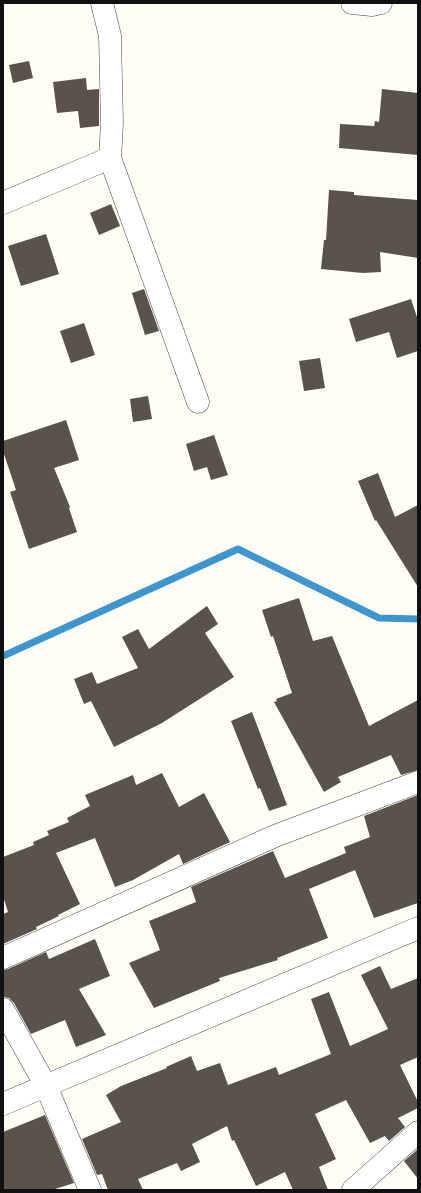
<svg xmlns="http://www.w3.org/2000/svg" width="421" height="1193" font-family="Literata,serif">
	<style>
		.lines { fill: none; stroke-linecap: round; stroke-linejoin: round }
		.stream { stroke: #3f96cf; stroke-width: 7 }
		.building { fill: #5a524d }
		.street-casing { stroke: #444; stroke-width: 23 }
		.street { stroke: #fff; stroke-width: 22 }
	</style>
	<rect width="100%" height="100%" fill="#fffdf5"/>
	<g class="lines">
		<path class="stream" d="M3,656L238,549L379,618L418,619"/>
	</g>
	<path class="building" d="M29,61L33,78L13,83L9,65Z
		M86,78L87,90L99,89V126L80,128L78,111L57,113L53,82Z
		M382,89L418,93V155L339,148L340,124L374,126L375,121L379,122Z
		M329,190L354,192V195L418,200V258L380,252L381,272L363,273L321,269L324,240H326Z
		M111,204L120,226L99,235L90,213Z
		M46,234L59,274L21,286L8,246Z
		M144,289L159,331L145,335L132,293Z
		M411,299L418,320V351L397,358L389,332L356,342L349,319Z
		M84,323L95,355L71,363L60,331Z
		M320,358L325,388L304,391L299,361Z
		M148,396L152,419L133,422L130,399Z
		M66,420L79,460L54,468L70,507L69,508L77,532L29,549L10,492L16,490L3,451V441Z
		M214,435L228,475L211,480L207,467L194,471L186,444Z
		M378,473L395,517L418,505V587L376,520L375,521L358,481Z
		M299,598L313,641L332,636L369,726L418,700V770L401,775L391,755L338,777L341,782L324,792L274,702L277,701L276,699L292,693L273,636L271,637L262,610Z
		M207,606L218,624L205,633L234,677L162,723L114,747L91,701L84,704L74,679L92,672L97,684L138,668L122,637L138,629L149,649Z
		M252,712L287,805L269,811L260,788L258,789L231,721Z
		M162,773L179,807L204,793L230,842L183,864L179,854L133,880L115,887L95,838L56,853L80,904L58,915L59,916L36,927L37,929L3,944V914L8,912L3,896V857L34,845L33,842L49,835L47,831L69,822L67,818L90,806L85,795L133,775L136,785Z
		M418,795V903L374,918L355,870L309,889L328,938L277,958L278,960L219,978L220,981L154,1008L129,963L160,950L149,921L196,902L191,887L273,851L285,878L346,853L344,847L370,837L364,816Z
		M95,939L110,976L79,989L106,1035L76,1047L65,1020L31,1034L14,1003L9,998L3,997V970L8,969L46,952L49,959Z
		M380,966L391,989L418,978V1057L400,1065L418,1102V1108L398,1118L405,1127L389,1141L385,1136L370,1143L346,1100L315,1114L336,1159L319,1167L328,1190H293L285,1172L256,1186L234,1140L232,1141L227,1126L192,1144L200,1162L181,1171L177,1163L138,1179L143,1190H108L102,1174L97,1175L82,1139L121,1122L106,1095L121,1086L167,1068L166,1067L191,1056L197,1071L220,1063L228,1085L276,1067L279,1075L331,1054L311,999L329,992L350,1046L388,1029L361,975Z
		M45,1115L74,1183L52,1190H3V1132Z
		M418,1149V1179L404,1161Z"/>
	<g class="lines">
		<defs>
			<path id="street" d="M102,3L110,36L112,123L110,158L198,402
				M352,3L372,5L381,3
				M3,203L110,158
				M3,958L275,836L418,782
				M3,1009L46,1086L90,1190
				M3,1104L418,928
				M353,1190L418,1132"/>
		</defs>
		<use href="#street" class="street-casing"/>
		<use href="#street" class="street"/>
	</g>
	<rect width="421" height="1193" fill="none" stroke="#111111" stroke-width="8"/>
</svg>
